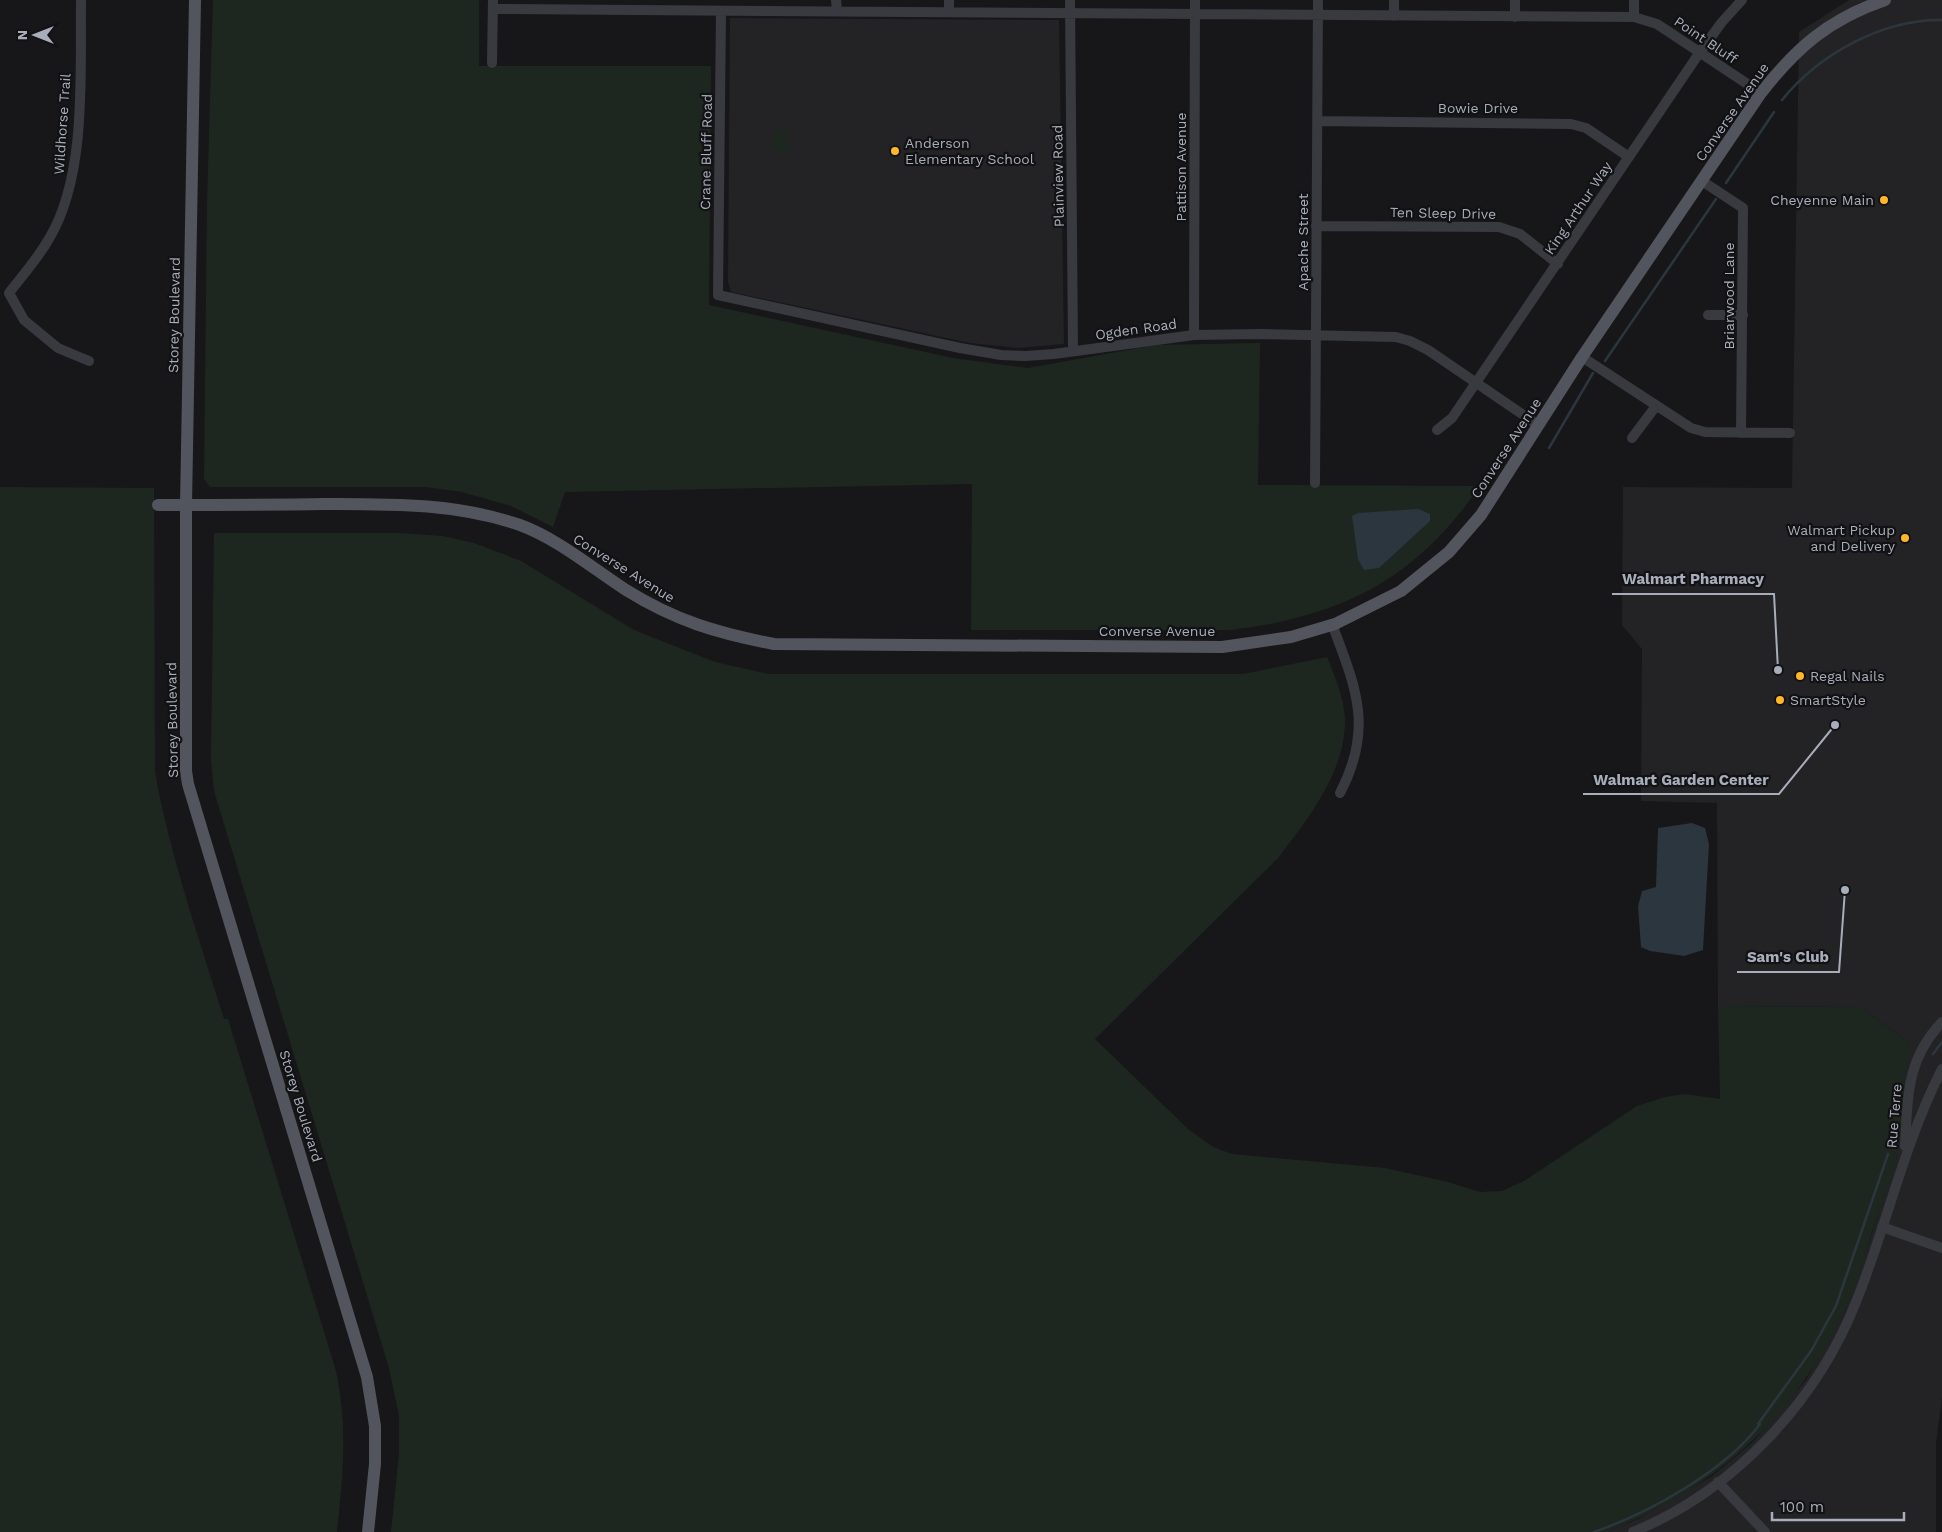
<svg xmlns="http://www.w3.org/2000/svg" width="1942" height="1532" font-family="'Work Sans',sans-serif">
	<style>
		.built { fill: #232326 }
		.green { fill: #1e271f }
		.water { fill: #2b363e }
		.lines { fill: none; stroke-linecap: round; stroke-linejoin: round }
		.stream { stroke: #2b363e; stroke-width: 2.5 }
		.minor { stroke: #393a40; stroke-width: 10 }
		.major { stroke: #53555e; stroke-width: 12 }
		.poi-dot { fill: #ffb729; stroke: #121214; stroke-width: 2 }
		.labels { text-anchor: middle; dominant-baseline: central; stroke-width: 4.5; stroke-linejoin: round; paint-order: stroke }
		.street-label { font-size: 14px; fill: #a8adba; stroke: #121214 }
		.poi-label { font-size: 14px; fill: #a8adba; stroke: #121214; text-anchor: start }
		.leader { fill: none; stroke: #a8adba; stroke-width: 2 }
		.callout-dot { fill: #a8adba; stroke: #121214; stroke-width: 2 }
		.callout-label { font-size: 15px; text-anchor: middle; font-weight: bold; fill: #a8adba; stroke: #121214; stroke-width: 4.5; stroke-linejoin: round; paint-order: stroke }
	</style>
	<rect width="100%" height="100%" fill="#171719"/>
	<path class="built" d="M1849,0H1942V1397L1936,1444V1532H1607L1638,1519L1711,1477L1752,1443L1806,1380L1844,1312L1858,1276L1896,1160L1910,1043L1860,1007L1718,1006L1717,803L1641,801L1642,649L1622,625L1623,487L1792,488L1799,32Z
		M730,18L1059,20L1064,344L1019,348L970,343L731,292L728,282Z"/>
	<path class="green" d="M213,0H479V66H711L709,305L953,358L1028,368L1156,345L1260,343L1258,485L1480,486C1415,580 1343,616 1231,630H971L972,484L565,492L553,527L511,506L462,492L426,487H210L204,479L207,203Z
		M775,130L789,131L788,153H772V134Z
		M0,487L154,488L155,772C170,856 199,938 224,1019H228L336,1371C348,1429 343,1474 337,1532H0Z
		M214,533H401L443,536L474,543L521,561L634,630L715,662L769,674H1243L1327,657C1335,677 1344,698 1345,719C1346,771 1308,819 1278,858L1095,1039L1188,1129L1213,1147L1232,1154L1385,1168L1448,1182L1480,1192L1502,1191L1524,1181L1637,1106L1665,1097L1685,1094L1720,1099L1718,1006L1860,1007L1910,1043C1906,1081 1904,1122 1896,1160C1891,1184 1880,1208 1872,1232C1864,1259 1856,1288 1843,1314C1792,1420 1715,1488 1607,1532H391L399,1453V1416L389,1368L214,791L211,760Z"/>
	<path class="water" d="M1418,509L1430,514V521L1379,568L1364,570L1358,559L1352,516L1358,513Z
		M1692,823L1705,828L1709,844L1703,950L1684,956L1650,951L1641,947L1638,906L1642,891L1656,887L1658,828Z"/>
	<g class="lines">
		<path class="stream" d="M1782,100C1819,54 1883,19 1942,20
			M1726,183L1774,112
			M1605,361L1716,199
			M1549,448L1593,373
			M1933,1054L1942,1042
			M1758,1424L1811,1351L1836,1306L1888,1154
			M1594,1532C1649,1513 1725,1471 1760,1424"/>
		<path class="minor" d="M836,0L837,11
			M949,0V12
			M1070,0L1073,351
			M493,9L1634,17L1657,24L1761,93
			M721,11L718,295L960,348L1001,355L1025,356L1054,354L1194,335L1259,334L1396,337L1410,341L1428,350L1538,425
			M1394,16V0
			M1515,17V0
			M1634,17V0
			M492,63L493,0
			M1318,121L1571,124L1586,128L1629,157
			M1702,181L1743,208L1741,433
			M1316,226L1499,227L1520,234L1558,264
			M9,293C23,275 39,257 50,237C87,174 80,72 81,0
			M9,293L24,320L58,348L89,361
			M1708,315H1743
			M1194,335L1195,0
			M1582,357L1691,428L1705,432L1790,433
			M1437,430L1452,418L1700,52L1722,22L1742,0
			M1632,438L1656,406
			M1315,483L1318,0
			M1332,624C1356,688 1374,728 1340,793
			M1905,1146C1908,1096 1906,1060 1942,1022
			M1882,1227L1942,1248
			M1718,1482L1765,1532
			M1633,1532C1733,1491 1816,1403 1856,1302C1887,1225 1904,1143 1942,1069"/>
		<path class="major" d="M195,0L186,505V771L188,784L367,1377L375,1426V1464L368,1532
			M158,505C214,505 269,505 325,504C391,504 456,503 520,525C558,539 592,568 626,590C676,621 717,633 774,644L1222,647L1291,637L1335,624L1401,591L1449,552L1481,515L1582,357L1761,93C1796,48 1829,19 1885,0"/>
	</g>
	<g class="poi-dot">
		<circle cx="895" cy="151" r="5"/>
		<circle cx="1884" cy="200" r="5"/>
		<circle cx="1905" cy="538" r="5"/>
		<circle cx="1800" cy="676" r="5"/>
		<circle cx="1780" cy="700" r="5"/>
	</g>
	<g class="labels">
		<g class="street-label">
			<text transform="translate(1706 40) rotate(34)">Point Bluff</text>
			<text x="1478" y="108">Bowie Drive</text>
			<text transform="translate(1732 112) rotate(-55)">Converse Avenue</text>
			<text transform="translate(62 124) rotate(-86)">Wildhorse Trail</text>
			<text transform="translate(706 152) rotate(-89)">Crane Bluff Road</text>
			<text transform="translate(1181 167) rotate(-90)">Pattison Avenue</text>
			<text transform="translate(1058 176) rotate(-91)">Plainview Road</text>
			<text transform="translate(1578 208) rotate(-56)">King Arthur Way</text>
			<text transform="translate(1443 213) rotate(1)">Ten Sleep Drive</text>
			<text transform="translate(1303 242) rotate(-90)">Apache Street</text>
			<text transform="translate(1729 296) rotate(-90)">Briarwood Lane</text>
			<text transform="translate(174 315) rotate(-89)">Storey Boulevard</text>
			<text transform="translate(1136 329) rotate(-8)">Ogden Road</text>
			<text transform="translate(1506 448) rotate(-57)">Converse Avenue</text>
			<text transform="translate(624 568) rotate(32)">Converse Avenue</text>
			<text x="1157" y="631">Converse Avenue</text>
			<text transform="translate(172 720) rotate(-91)">Storey Boulevard</text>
			<text transform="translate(301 1106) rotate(73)">Storey Boulevard</text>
			<text transform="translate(1894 1116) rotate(-85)">Rue Terre</text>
		</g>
		<g class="poi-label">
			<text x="905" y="143">Anderson<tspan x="905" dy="16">Elementary School</tspan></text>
			<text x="1874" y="200" text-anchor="end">Cheyenne Main</text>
			<text x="1895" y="530" text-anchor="end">Walmart Pickup<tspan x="1895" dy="16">and Delivery</tspan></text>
			<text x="1810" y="676">Regal Nails</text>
			<text x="1790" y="700">SmartStyle</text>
		</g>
	</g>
	<path class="leader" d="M1778 670L1774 594H1612M1835 725L1779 794H1583M1845 890L1839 972H1737"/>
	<g class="callout-dot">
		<circle cx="1778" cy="670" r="5"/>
		<circle cx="1835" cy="725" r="5"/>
		<circle cx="1845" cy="890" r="5"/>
	</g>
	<g class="callout-label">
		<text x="1693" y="584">Walmart Pharmacy</text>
		<text x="1681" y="785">Walmart Garden Center</text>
		<text x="1788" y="962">Sam's Club</text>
	</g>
	<g transform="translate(35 35) rotate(270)" stroke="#121214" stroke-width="4" paint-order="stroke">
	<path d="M0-4L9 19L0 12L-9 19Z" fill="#a8adba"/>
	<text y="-8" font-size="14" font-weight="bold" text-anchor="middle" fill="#a8adba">N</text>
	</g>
	<path d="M1772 1512v8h132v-8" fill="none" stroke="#a8adba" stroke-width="2.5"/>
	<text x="1780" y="1512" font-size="15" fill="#a8adba" stroke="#121214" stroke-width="4" paint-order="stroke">100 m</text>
</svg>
